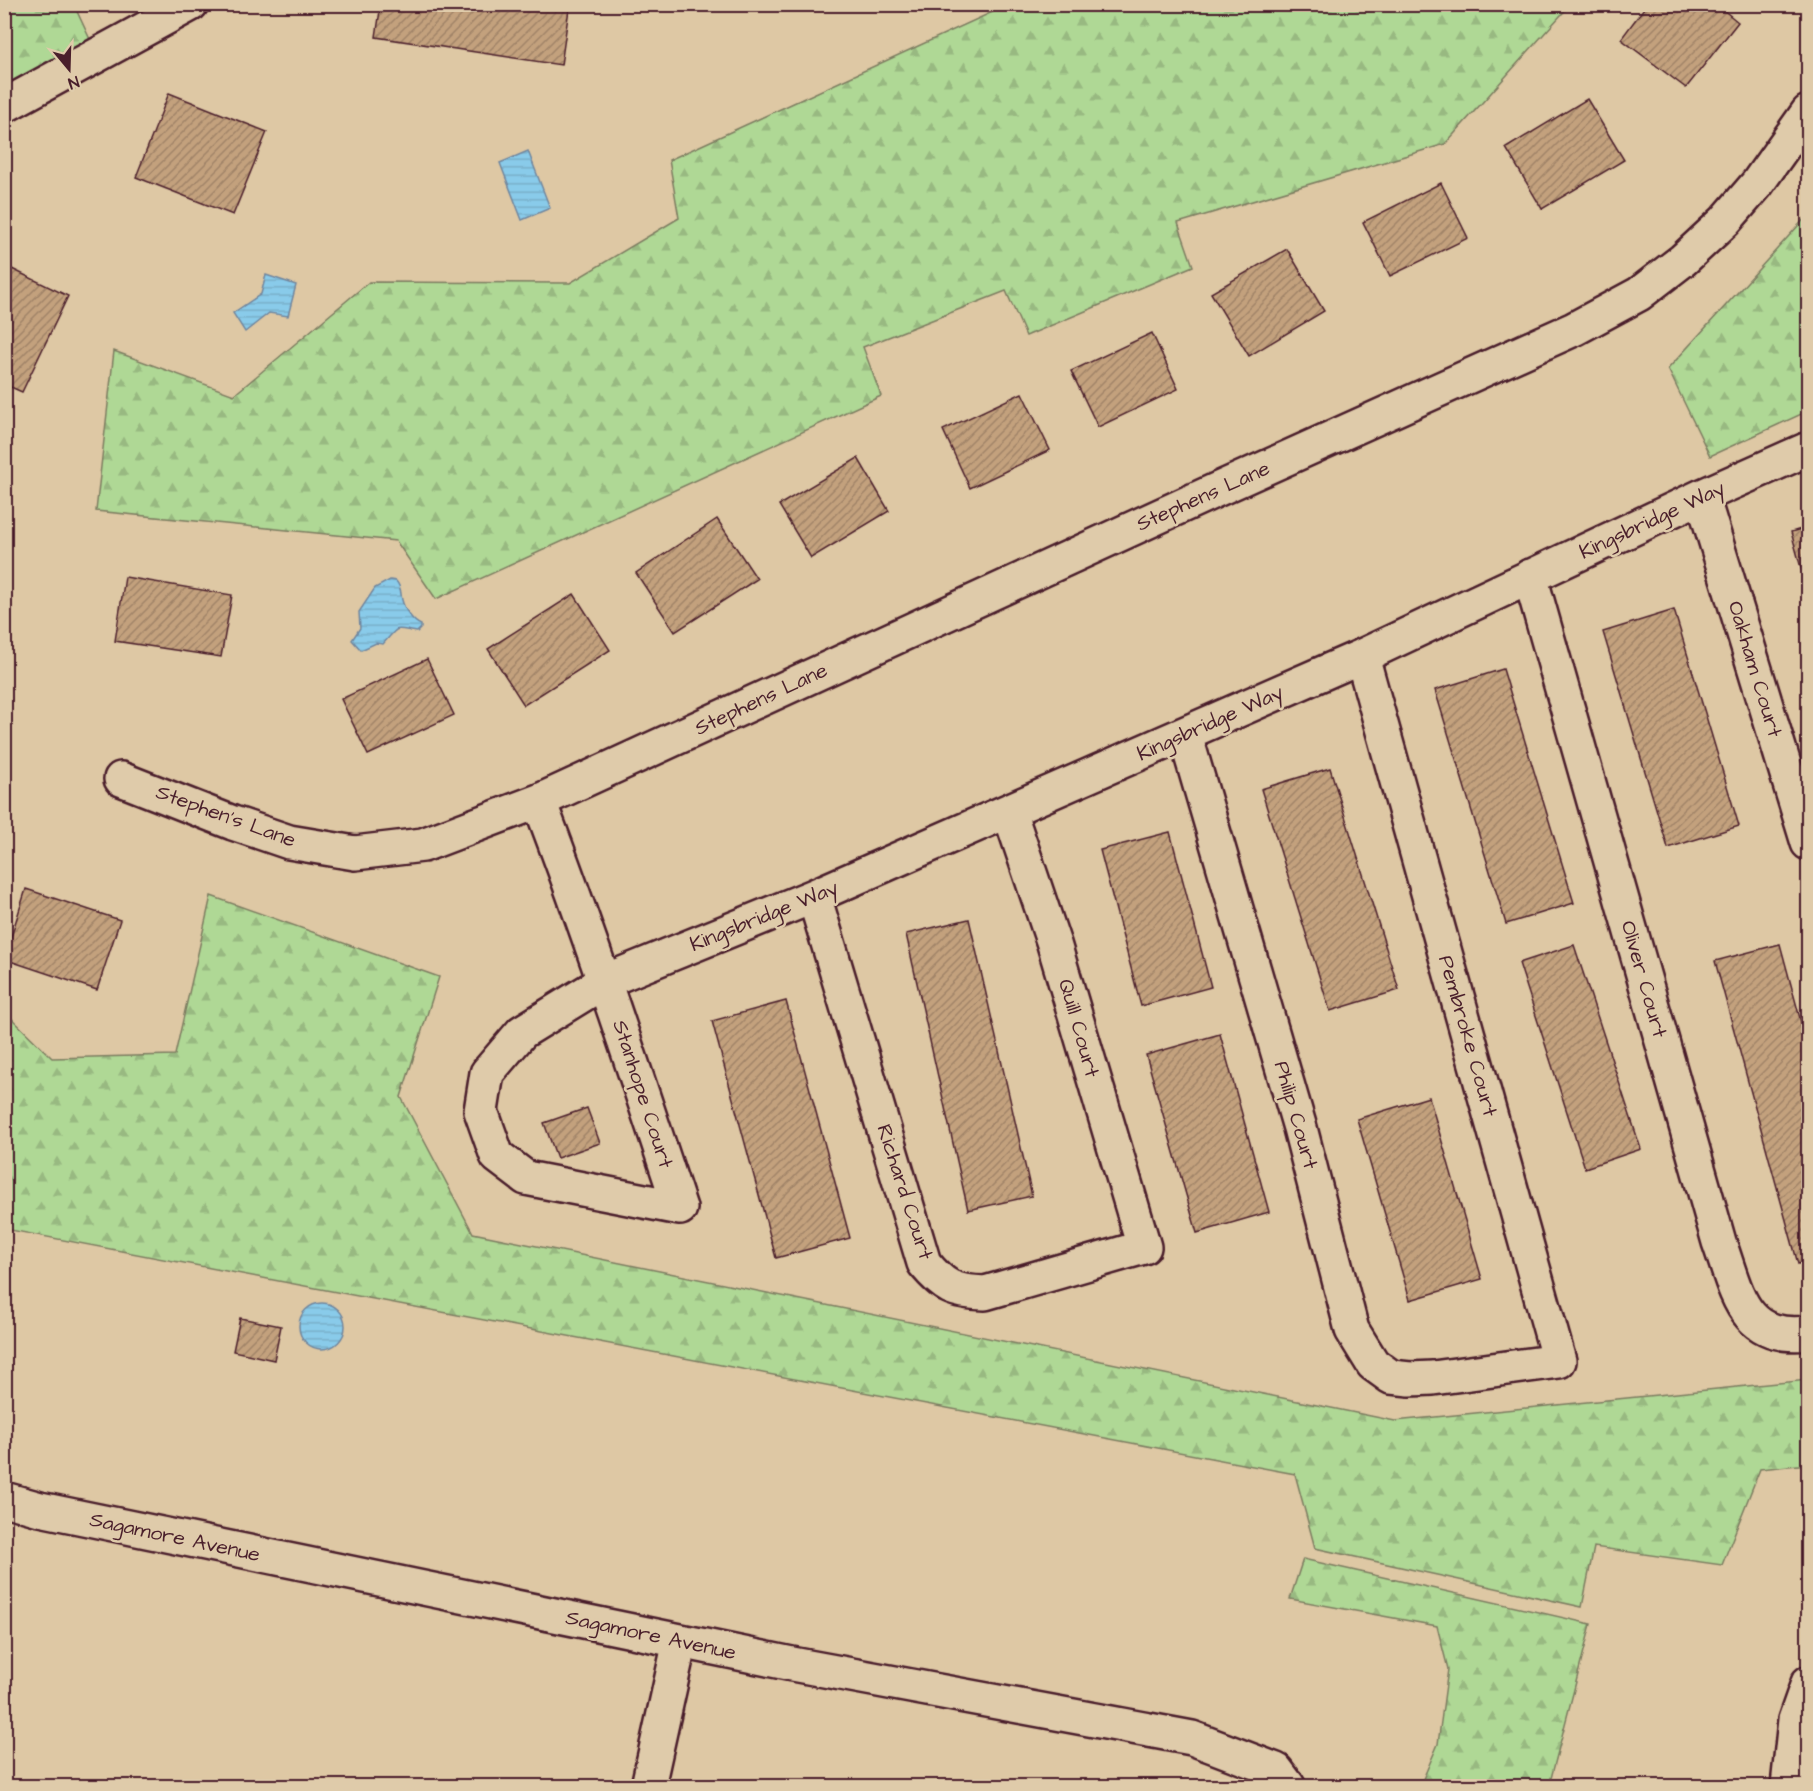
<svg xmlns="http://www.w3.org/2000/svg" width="1813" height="1791" font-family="'Architects Daughter',sans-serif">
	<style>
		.forest { fill: url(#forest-firs); stroke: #7c7c60; stroke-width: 1.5 }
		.water { fill: url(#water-rules); stroke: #70869e; stroke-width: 1.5 }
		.building { fill: url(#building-hatch); stroke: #4a1f2b; stroke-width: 1.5 }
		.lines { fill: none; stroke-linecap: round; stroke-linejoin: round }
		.minor-casing { stroke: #4a1f2b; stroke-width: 38 }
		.minor { stroke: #dfcbaa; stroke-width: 33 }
		.labels { text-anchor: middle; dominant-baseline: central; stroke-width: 5; stroke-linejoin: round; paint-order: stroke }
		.street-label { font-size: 21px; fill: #4a1f2b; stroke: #dfcbaa }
	</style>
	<defs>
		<pattern id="forest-firs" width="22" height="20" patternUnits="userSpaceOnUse" patternTransform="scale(1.5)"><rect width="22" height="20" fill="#afd895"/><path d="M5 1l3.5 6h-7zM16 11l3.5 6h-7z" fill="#98b981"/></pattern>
		<pattern id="water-rules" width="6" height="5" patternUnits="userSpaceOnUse" patternTransform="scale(1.5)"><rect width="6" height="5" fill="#89cbea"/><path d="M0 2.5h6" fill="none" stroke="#78aec9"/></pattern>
		<pattern id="building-hatch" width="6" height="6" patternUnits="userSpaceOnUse" patternTransform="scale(1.5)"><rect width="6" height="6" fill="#c3a17d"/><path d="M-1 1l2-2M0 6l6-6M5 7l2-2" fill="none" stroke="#a08367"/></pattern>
	</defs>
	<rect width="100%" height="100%" fill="#dec8a4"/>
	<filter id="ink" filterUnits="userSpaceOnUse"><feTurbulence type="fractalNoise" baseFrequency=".0167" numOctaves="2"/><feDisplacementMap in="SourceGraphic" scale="12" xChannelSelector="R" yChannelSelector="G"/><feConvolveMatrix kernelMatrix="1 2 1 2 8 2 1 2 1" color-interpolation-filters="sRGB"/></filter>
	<g filter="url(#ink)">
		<path class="forest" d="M1010,4L1570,5L1445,144L1178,223L1193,266L1026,336L1006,291L863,347L881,396L436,599L396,541L96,511L114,351L234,395L369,282L570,283L679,218L669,160Z
			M5,5H74L94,48L5,101Z
			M1808,215V411L1710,456L1668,369Z
			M211,896L439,977L401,1097L473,1233L1395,1421L1808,1380V1464L1760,1469L1722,1565L1594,1547L1582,1607L1315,1548L1295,1474L5,1229V1012L52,1058L175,1055Z
			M1303,1559L1591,1624L1549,1786H1420L1438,1744L1448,1669L1437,1626L1290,1599Z"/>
		<path class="water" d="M528,151L550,208L522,220L500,163Z
			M266,275L296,285L288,316L269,313L245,332L233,313L261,294Z
			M390,580L396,581C402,588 400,592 402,600C404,609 413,622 421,625V628L417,632C393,628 400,625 383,644L376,643L361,650L352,640L360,628L359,612L375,588Z
			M299 1326a23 23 0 1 1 46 0a23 23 0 1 1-46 0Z"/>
		<path class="building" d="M381,4H542L569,9L561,65L376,37Z
			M1647,4H1716L1738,22L1686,88L1621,39Z
			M169,93L267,132L233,215L136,177Z
			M1587,99L1624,160L1542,209L1506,148Z
			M1441,183L1468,238L1390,276L1363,222Z
			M1287,249L1324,311L1249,356L1211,293Z
			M12,269L68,296L22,392L4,384V286Z
			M1152,333L1178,389L1098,427L1071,371Z
			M1022,393L1050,450L970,488L943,430Z
			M858,458L889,511L811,558L779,505Z
			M717,519L757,579L675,632L636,573Z
			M1808,527V593L1791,532Z
			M125,577L232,595L221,657L115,641Z
			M574,594L610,650L524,705L488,649Z
			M1674,610L1739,826L1668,848L1603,632Z
			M427,659L454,715L368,755L341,699Z
			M1503,669L1574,903L1506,924L1435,690Z
			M1330,768L1399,990L1330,1011L1261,789Z
			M1170,832L1211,987L1141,1006L1100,850Z
			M26,889L120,920L97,990L4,959Z
			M969,919L1032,1196L968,1210L906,934Z
			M1780,944L1808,1048V1261L1798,1264L1715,961Z
			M1574,945L1641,1149L1585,1168L1519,963Z
			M786,1001L850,1238L776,1258L712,1021Z
			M1220,1034L1269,1212L1197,1233L1146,1055Z
			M1429,1097L1482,1279L1410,1300L1357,1119Z
			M587,1108L600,1143L557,1158L544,1123Z
			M240,1318L281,1326L274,1360L233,1351Z"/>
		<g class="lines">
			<defs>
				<path id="minor" d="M4,106L191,4
					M1702,496L1808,843
					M1530,576L1719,1242C1737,1292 1742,1341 1808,1333
					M1185,734L1300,1128L1352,1330L1373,1364L1391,1377L1410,1379L1433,1378L1559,1361L1362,656
					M121,779L233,823L289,842L355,853L423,845L539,801L1214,491L1574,329L1639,294L1683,260L1725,221L1757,184L1808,112
					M539,801C590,935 635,1072 680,1208L526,1178L497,1156L481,1111L487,1073L522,1032L605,981L814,896L1362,656L1702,496L1808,449
					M814,896L924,1263C944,1287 953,1292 985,1293L1144,1247L1054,944L1009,811
					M4,1499L40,1509L792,1664L1192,1738L1276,1770L1288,1786
					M648,1786L680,1641
					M1788,1786L1795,1720L1808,1683"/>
			</defs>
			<use href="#minor" class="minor-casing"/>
			<use href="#minor" class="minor"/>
		</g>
	</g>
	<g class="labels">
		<g class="street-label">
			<text transform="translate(1203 496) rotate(-24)">Stephens Lane</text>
			<text transform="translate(1652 520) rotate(-25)">Kingsbridge Way</text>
			<text transform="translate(1755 669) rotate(73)">Oakham Court</text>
			<text transform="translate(761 699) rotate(-25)">Stephens Lane</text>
			<text transform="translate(1210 723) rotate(-24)">Kingsbridge Way</text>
			<text transform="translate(226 816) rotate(20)">Stephen's Lane</text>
			<text transform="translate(764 916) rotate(-22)">Kingsbridge Way</text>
			<text transform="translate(1644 979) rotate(74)">Oliver Court</text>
			<text transform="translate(1079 1028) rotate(74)">Quill Court</text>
			<text transform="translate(1468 1036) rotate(74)">Pembroke Court</text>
			<text transform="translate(643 1094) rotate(72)">Stanhope Court</text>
			<text transform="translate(1296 1115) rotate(74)">Philip Court</text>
			<text transform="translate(905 1192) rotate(72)">Richard Court</text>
			<text transform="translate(175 1537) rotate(12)">Sagamore Avenue</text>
			<text transform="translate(651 1635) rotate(12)">Sagamore Avenue</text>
		</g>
	</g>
	<rect width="1813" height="1791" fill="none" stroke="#dfcbaa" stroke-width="24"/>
	<rect x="12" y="12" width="1789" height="1767" fill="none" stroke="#4a1f2b" stroke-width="2" filter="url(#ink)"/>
	<g transform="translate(69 69) rotate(161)" stroke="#dfcbaa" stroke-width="4.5" paint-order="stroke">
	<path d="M0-4.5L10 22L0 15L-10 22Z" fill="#4a1f2b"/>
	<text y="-9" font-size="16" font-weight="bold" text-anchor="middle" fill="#4a1f2b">N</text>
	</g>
</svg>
